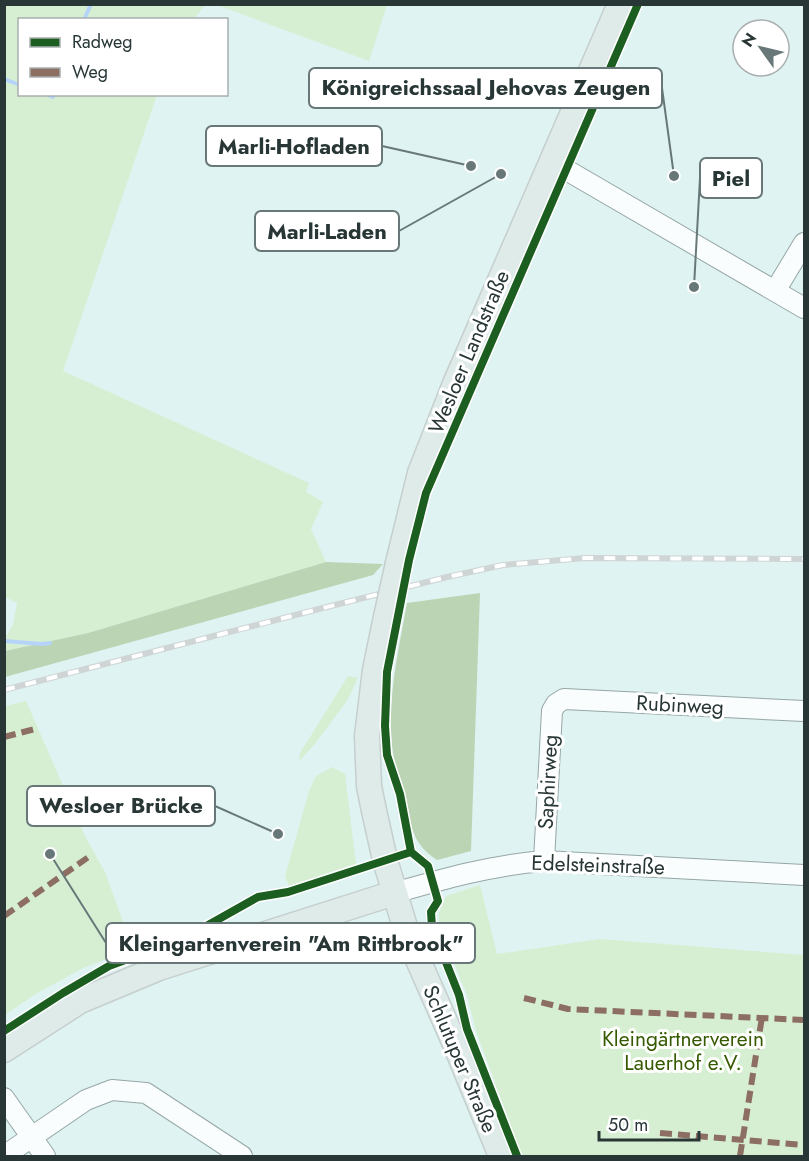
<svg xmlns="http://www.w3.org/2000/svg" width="809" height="1161" font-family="Jost,sans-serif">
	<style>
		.green { fill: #d6efd2 }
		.forest { fill: #bad4b4 }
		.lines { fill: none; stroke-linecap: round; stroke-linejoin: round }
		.stream { stroke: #b6d4fa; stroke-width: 4 }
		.minor-casing { stroke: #96a6a6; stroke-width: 22 }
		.major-casing { stroke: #c5cfce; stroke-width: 27 }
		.minor { stroke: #fafdfd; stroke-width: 20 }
		.major { stroke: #dfebe8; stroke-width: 24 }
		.rail-casing { stroke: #cfd4d4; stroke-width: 6 }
		.rail { stroke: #fff; stroke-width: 4; stroke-dasharray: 11; stroke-linecap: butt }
		.major-bridge-casing { stroke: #c5cfce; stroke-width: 27; stroke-linecap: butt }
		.major-bridge { stroke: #dfebe8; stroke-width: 24 }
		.quiet { stroke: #8d6e63; stroke-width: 6; stroke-dasharray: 12 6; stroke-linecap: butt }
		.cycleway-casing { stroke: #fff; stroke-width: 11 }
		.cycleway { stroke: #1b5e20; stroke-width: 8 }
		.labels { text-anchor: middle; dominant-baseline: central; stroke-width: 6; stroke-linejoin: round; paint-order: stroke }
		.street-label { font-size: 21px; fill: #283636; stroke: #fff }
		.park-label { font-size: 21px; fill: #355a00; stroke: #fff }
		.leader { fill: none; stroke: #687878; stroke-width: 2 }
		.callout-dot { fill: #687878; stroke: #fff; stroke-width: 2 }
		.callout { fill: #fff; stroke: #687878; stroke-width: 2 }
		.callout-label { font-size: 22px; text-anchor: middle; font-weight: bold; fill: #283636 }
	</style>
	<rect width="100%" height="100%" fill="#dff3f2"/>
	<path class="green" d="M5,5H205L194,19L20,20V94L157,95L63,371L309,483L306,492L323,502L311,529L326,562L88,633L5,651V638L13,625L17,603L5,597Z
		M217,5L387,4V5L369,61Z
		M348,676L358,678L347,701L314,745L299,761L300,753Z
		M26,701L85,836L105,872L133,949L83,968L34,995L5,1015V706Z
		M332,767L345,774L356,864L289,886L285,876L309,791L316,776Z
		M480,885L497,954L600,939L804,955V1156H522L476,1031L467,995L439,926V913L446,896Z"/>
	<path class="forest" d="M326,562L383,564L373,575L5,677V651L88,633Z
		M480,593L471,851L437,860C409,841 412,824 405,793C402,780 395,767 393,753C386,703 398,653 407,603Z"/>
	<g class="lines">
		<path class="stream" d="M84,20L91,4
			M4,79L20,85
			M45,94L53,97L54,94
			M4,641L42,644L50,643"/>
		<defs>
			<path id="minor" d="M551,161L804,308
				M775,291L804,243
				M544,861L552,711L556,704L564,699L804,711
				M394,893C443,879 492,865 544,861L804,875
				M4,1098L45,1156
				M4,1156L86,1100L112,1090L146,1093L242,1156"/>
			<path id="major" d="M398,563L420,473L455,384L620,4
				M386,617L375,670L367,736L369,786L373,806L385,860L408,937L455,1044L501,1156
				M4,1050L80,1001L159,968L394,893"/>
		</defs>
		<use href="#minor" class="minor-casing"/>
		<use href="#major" class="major-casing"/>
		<use href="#minor" class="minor"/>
		<use href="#major" class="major"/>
		<defs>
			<path id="rail" d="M4,690L315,610L447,577L503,565L585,558L804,559"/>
		</defs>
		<use href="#rail" class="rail-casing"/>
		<use href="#rail" class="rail"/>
		<defs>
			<path id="major-bridge" d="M386,617L398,563"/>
		</defs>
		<use href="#major-bridge" class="major-bridge-casing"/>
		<use href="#major-bridge" class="major-bridge"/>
		<path class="quiet" d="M4,737L35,729
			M4,916L90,856
			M524,998L568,1009L804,1020
			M660,1133L804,1145
			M740,1156L762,1017"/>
		<defs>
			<path id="cycleway" d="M4,1031L63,993L109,966L185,938L258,897L288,892L411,852
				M517,1156L467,1029L459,995L432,927L431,912L438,901L428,866L411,852L400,794L387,755L385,726L387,672L409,560L426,493L638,4"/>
		</defs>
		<use href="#cycleway" class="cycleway-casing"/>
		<use href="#cycleway" class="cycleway"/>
	</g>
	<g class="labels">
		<g class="street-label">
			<text transform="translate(469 352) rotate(-67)">Wesloer Landstraße</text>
			<text transform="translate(680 705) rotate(3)">Rubinweg</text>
			<text transform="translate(548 782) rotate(-87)">Saphirweg</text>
			<text transform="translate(598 865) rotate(2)">Edelsteinstraße</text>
			<text transform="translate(460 1059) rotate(67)">Schlutuper Straße</text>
		</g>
		<g class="park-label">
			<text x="683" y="1039">Kleingärtnerverein<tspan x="683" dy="24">Lauerhof e.V.</tspan></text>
		</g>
	</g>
	<path class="leader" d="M674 176L662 88M471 166L382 146M694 287L700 178M501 174L399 231M278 834L215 806M50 854L106 943"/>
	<g class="callout-dot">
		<circle cx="674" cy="176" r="6"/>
		<circle cx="471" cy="166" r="6"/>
		<circle cx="694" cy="287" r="6"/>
		<circle cx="501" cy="174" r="6"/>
		<circle cx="278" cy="834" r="6"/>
		<circle cx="50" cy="854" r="6"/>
	</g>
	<g class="callout">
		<rect x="309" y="68" width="353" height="40" rx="6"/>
		<rect x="206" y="126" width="176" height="40" rx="6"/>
		<rect x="700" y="158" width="62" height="40" rx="6"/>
		<rect x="255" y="211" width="144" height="40" rx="6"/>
		<rect x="27" y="786" width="188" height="40" rx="6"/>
		<rect x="106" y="923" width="369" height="40" rx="6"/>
	</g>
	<g class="callout-label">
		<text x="486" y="95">Königreichssaal Jehovas Zeugen</text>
		<text x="294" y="154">Marli-Hofladen</text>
		<text x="731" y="186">Piel</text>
		<text x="327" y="239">Marli-Laden</text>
		<text x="121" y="813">Wesloer Brücke</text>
		<text x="291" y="951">Kleingartenverein "Am Rittbrook"</text>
	</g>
	<rect width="809" height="1161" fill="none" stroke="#283636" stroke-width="12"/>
	<rect x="18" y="18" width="210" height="78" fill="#ffffff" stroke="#a9afaf" stroke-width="1.5"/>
	<rect x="30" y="38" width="30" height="9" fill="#1b5e20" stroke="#a9afaf" stroke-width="1.5"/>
	<text x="72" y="48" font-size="18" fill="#283636">Radweg</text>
	<rect x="30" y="68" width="30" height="9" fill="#8d6e63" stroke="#a9afaf" stroke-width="1.5"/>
	<text x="72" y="78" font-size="18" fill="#283636">Weg</text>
	<g transform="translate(761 48) rotate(304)"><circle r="28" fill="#ffffff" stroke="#a9afaf" stroke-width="1.5"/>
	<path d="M0-4.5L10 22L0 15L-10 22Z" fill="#687878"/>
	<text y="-9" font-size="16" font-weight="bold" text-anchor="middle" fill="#283636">N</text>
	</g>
	<path d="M599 1131v9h100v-9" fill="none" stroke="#283636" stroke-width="3"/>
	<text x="608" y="1131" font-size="18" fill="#283636" stroke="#ffffff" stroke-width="4.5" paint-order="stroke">50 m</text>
</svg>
